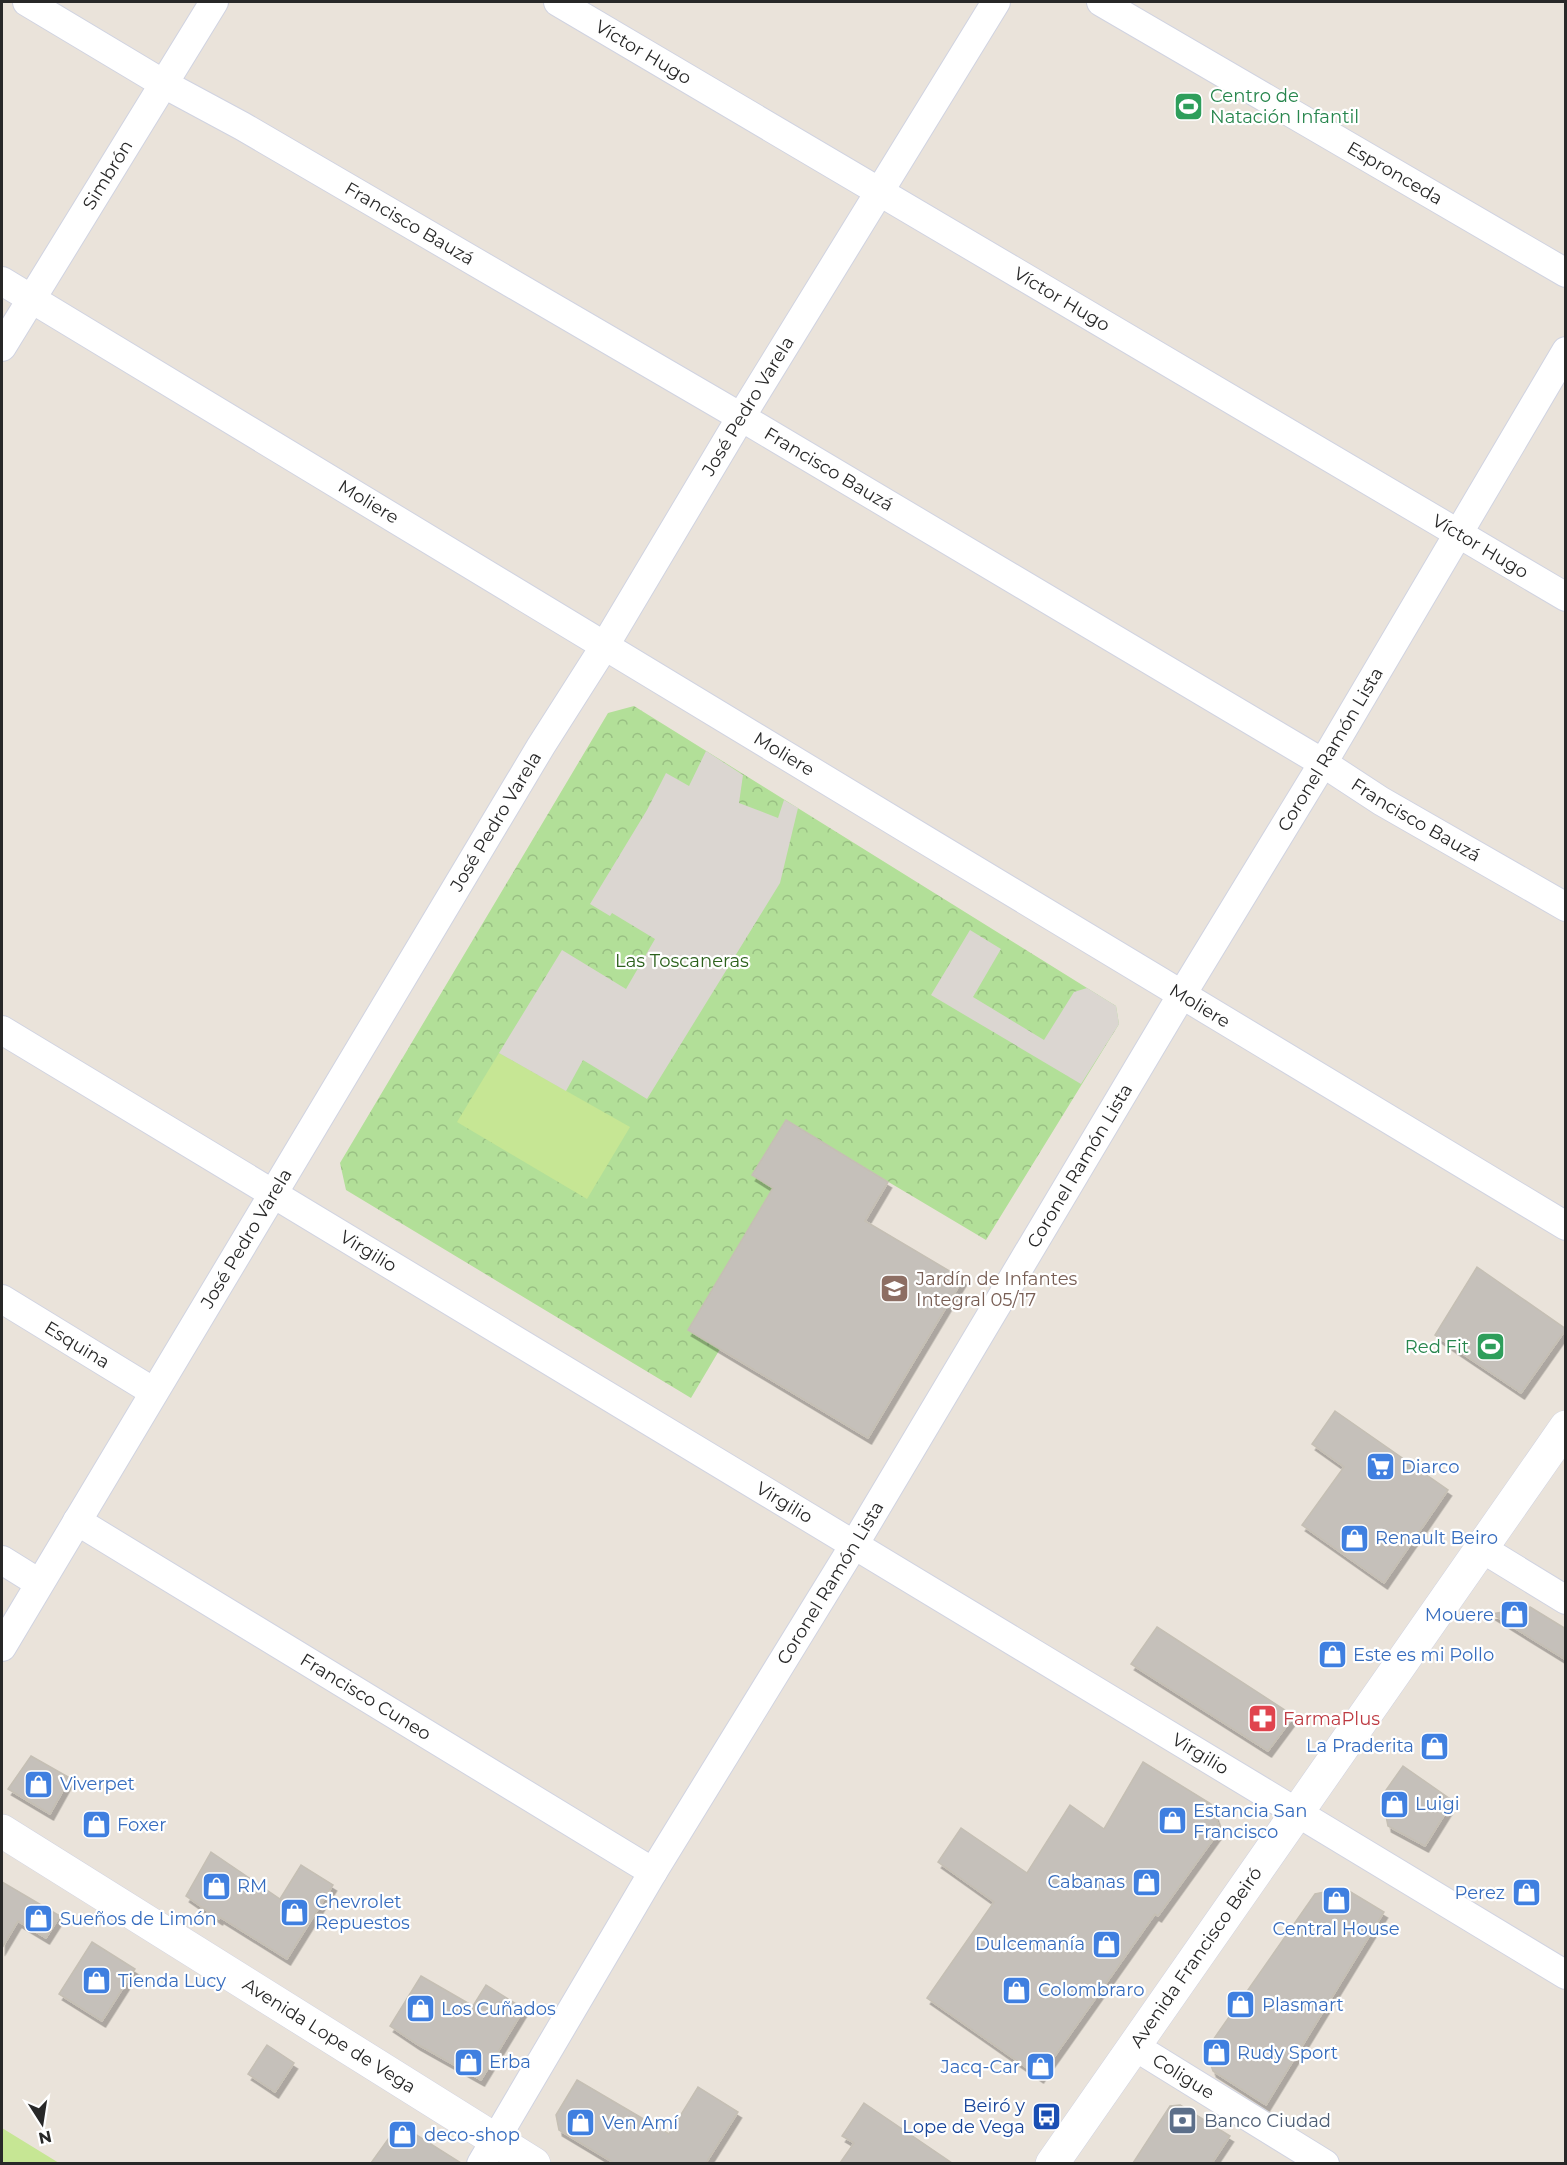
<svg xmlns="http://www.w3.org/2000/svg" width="1567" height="2165" font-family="Montserrat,sans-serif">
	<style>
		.park { fill: url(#park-crowns) }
		.pitch { fill: #c6e694 }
		.plaza { fill: #dbd6d1 }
		.building { fill: #c5c0ba; stroke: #c5bfb4; stroke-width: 1.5; filter: url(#shadow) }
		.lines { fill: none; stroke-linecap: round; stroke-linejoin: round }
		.minor-casing { stroke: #d0d3e1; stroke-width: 30 }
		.secondary-casing { stroke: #d0d3e1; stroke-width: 34 }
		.minor { stroke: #fff; stroke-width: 28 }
		.secondary { stroke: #fff; stroke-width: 33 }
		.labels { text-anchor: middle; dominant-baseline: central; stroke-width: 4.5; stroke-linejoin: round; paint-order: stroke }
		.street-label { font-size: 18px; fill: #282828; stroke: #fff }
		.leisure-label { font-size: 18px; fill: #27864d; stroke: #fff; text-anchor: start }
		.park-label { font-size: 18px; fill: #2c611c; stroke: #fff }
		.education-label { font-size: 18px; fill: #785e54; stroke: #fff; text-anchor: start }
		.shop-label { font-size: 18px; fill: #366cbe; stroke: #fff; text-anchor: start }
		.health-label { font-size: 18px; fill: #be3a42; stroke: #fff; text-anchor: start }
		.transit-label { font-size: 18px; fill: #164399; stroke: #fff; text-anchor: end }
		.service-label { font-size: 18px; fill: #4e5e75; stroke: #fff; text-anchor: start }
	</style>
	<defs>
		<pattern id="park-crowns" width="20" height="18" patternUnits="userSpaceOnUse" patternTransform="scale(1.5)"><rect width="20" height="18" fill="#b2df98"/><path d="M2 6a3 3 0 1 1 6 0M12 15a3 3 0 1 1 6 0" fill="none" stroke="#99bf83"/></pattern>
		<filter id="shadow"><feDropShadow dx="3.5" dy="6" stdDeviation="0" flood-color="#0004"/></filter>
	</defs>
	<rect width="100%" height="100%" fill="#eae3da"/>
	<path class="park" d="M634,706L1116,1006L1119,1024L986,1240L786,1121L773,1188L689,1330L720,1349L691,1398L346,1190L340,1163L608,713Z"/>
	<path class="pitch" d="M499,1053L630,1127L587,1199L457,1122Z
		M2,2128L59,2163H2Z"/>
	<path class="plaza" d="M706,751L743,775L739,803L778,818L784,800L798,808L780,883L647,1099L583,1060L566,1091L499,1053L562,950L626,989L655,939L612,913L610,916L590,904L647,810L666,773L689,786Z
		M970,930L1001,949L973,997L1044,1040L1074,992L1087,988L1116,1006L1119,1024L1081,1084L931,995Z"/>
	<path class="building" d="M786,1120L888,1182L865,1221L963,1279L868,1438L688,1330L773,1188L752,1175Z
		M1477,1267L1566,1329L1521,1393L1435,1335Z
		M1335,1411L1448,1490L1384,1583L1302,1525L1344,1467L1312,1444Z
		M1530,1607L1566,1629V1660L1492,1614Z
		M1157,1627L1294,1716L1268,1751L1131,1664Z
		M31,1756L70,1778L50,1814L8,1789Z
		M1143,1762L1211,1804L1220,1830L1158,1916L1155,1914L1040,2077L927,1998L994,1902L938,1862L961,1828L1027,1873L1070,1805L1104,1829Z
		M1403,1766L1453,1801L1425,1846L1388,1826L1382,1796Z
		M211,1852L280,1899L301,1865L333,1885L287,1959L220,1917L219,1919L186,1896Z
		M2,1882L60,1916L46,1938L18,1921L2,1948Z
		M1344,1888L1384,1912L1266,2105L1213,2071L1206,2050L1315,1894Z
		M92,1942L135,1969L102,2021L59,1994Z
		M421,1976L473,2006L486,1985L524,2009L481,2080L417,2044L390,2026Z
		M267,2045L294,2063L275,2092L248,2074Z
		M577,2080L669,2134L698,2087L738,2112L706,2163H614L559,2130L556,2115Z
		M864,2103L952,2163H840L854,2143L842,2136Z
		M1180,2105L1230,2136L1212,2163H1133L1170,2106Z
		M399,2124L461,2163H371Z"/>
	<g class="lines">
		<defs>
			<g id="minor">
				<path id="s1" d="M27,2L164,84L242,126L741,417L1323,763L1381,801L1566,907"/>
				<path id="s2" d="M558,2L1566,597"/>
				<path id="s3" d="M1101,2L1566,273"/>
				<path id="s4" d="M2,281C524,594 1043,914 1566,1226"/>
				<path id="s5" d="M2,347L214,2"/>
				<path id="s6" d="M2,1030L1566,1975"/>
				<path id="s7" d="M2,1299L154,1392"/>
				<path id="s8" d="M77,1521L653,1872"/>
				<path d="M1481,1548L1566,1600"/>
				<path d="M2,1560L39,1583"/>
				<path id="s9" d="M2,1647L541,746L604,647L741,417L996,2"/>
				<path id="s10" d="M1134,2046L1325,2164"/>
				<path id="s11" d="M481,2164L653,1872L854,1545L1181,996L1323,763L1566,351"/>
			</g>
			<g id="secondary">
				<path id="s12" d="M2,1831L534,2164"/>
				<path id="s13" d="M1052,2164L1566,1427"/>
			</g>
		</defs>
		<use href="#minor" class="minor-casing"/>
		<use href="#secondary" class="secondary-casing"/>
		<use href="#minor" class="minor"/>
		<use href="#secondary" class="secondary"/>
	</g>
	<defs>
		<symbol id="stadium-square" viewBox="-11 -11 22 22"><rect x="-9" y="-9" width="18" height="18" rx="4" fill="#2e9e5b" stroke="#fff"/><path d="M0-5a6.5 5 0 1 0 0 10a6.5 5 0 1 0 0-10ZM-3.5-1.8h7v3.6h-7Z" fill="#fff"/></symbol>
		<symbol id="school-square" viewBox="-11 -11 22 22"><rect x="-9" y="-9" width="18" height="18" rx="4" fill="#8d6e63" stroke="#fff"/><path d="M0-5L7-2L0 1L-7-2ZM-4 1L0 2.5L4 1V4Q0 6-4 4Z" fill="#fff"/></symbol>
		<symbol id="supermarket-square" viewBox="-11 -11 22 22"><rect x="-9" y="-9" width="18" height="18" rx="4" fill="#3f7fe0" stroke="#fff"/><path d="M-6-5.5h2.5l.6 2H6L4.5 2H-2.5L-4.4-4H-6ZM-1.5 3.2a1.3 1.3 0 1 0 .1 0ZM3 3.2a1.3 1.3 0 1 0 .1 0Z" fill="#fff"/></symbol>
		<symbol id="shop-square" viewBox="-11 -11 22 22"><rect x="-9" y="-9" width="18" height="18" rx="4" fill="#3f7fe0" stroke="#fff"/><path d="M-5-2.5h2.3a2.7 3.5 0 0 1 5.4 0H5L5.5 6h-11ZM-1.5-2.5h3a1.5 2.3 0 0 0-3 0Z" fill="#fff"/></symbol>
		<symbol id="pharmacy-square" viewBox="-11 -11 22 22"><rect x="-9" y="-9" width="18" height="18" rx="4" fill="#e0444e" stroke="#fff"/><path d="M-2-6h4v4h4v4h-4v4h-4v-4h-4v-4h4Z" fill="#fff"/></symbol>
		<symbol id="bus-square" viewBox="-11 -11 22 22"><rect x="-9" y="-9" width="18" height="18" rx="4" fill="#1a4fb4" stroke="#fff"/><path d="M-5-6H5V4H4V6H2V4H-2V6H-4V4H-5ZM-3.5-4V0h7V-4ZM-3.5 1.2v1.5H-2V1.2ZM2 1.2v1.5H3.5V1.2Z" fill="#fff"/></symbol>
		<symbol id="bank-square" viewBox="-11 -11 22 22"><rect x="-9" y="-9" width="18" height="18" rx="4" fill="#5c6f8a" stroke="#fff"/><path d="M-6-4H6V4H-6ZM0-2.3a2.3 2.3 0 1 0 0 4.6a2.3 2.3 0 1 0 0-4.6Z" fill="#fff"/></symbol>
	</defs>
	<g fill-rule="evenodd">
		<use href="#stadium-square" x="1172" y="90" width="33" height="33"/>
		<use href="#school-square" x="878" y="1272" width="33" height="33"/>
		<use href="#stadium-square" x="1474" y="1330" width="33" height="33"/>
		<use href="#supermarket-square" x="1364" y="1450" width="33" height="33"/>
		<use href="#shop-square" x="1338" y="1522" width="33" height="33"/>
		<use href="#shop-square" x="1498" y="1598" width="33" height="33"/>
		<use href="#shop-square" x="1316" y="1638" width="33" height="33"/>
		<use href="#pharmacy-square" x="1246" y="1702" width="33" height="33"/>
		<use href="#shop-square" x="1418" y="1730" width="33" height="33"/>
		<use href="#shop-square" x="22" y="1768" width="33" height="33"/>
		<use href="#shop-square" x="1378" y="1788" width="33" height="33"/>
		<use href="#shop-square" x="1156" y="1804" width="33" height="33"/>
		<use href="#shop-square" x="80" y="1808" width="33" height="33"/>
		<use href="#shop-square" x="1130" y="1866" width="33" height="33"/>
		<use href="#shop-square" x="200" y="1870" width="33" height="33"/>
		<use href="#shop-square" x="1510" y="1876" width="33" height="33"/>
		<use href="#shop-square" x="1320" y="1884" width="33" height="33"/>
		<use href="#shop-square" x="278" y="1896" width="33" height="33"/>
		<use href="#shop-square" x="22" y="1902" width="33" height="33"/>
		<use href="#shop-square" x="1090" y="1928" width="33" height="33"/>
		<use href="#shop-square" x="80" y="1964" width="33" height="33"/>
		<use href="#shop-square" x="1000" y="1974" width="33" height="33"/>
		<use href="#shop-square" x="1224" y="1988" width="33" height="33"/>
		<use href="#shop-square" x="404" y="1992" width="33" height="33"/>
		<use href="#shop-square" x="1200" y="2036" width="33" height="33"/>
		<use href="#shop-square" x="452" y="2046" width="33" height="33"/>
		<use href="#shop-square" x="1024" y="2050" width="33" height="33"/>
		<use href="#bus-square" x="1030" y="2100" width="33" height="33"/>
		<use href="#bank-square" x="1166" y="2104" width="33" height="33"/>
		<use href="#shop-square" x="564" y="2106" width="33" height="33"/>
		<use href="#shop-square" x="386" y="2118" width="33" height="33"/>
	</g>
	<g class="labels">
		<g class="street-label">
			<text stroke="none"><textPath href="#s2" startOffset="99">Víctor Hugo</textPath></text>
			<text stroke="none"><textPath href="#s3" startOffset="340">Espronceda</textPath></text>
			<text stroke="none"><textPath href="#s5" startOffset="202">Simbrón</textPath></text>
			<text stroke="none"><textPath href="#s1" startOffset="442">Francisco Bauzá</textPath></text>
			<text stroke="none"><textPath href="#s2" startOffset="585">Víctor Hugo</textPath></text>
			<text stroke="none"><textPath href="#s9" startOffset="1448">José Pedro Varela</textPath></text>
			<text stroke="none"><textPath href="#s1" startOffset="928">Francisco Bauzá</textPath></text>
			<text stroke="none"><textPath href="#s4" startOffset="428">Moliere</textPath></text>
			<text stroke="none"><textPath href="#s2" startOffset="1071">Víctor Hugo</textPath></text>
			<text stroke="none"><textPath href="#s11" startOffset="1650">Coronel Ramón Lista</textPath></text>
			<text stroke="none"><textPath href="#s4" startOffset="914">Moliere</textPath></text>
			<text stroke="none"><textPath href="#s1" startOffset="1612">Francisco Bauzá</textPath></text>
			<text stroke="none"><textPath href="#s9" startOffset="962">José Pedro Varela</textPath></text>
			<text stroke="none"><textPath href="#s4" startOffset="1400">Moliere</textPath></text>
			<text stroke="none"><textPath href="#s11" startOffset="1164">Coronel Ramón Lista</textPath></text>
			<text stroke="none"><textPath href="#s9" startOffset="476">José Pedro Varela</textPath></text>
			<text stroke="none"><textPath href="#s6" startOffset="428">Virgilio</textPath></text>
			<text stroke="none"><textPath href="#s7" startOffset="88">Esquina</textPath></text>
			<text stroke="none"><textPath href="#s6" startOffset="914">Virgilio</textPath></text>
			<text stroke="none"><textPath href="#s11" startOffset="678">Coronel Ramón Lista</textPath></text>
			<text stroke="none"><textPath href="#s8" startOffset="338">Francisco Cuneo</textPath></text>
			<text stroke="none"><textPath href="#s6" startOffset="1400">Virgilio</textPath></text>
			<text stroke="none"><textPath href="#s13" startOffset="252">Avenida Francisco Beiró</textPath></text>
			<text stroke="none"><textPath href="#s12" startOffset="386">Avenida Lope de Vega</textPath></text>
			<text stroke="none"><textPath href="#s10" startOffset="58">Coligue</textPath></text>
		</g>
		<g class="leisure-label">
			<text x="1210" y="96">Centro de<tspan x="1210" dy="21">Natación Infantil</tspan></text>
			<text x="1469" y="1347" text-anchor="end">Red Fit</text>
		</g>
		<g class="park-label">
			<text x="682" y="961">Las Toscaneras</text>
		</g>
		<g class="education-label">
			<text x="916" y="1279">Jardín de Infantes<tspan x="916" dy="21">Integral 05/17</tspan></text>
		</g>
		<g class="shop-label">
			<text x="1401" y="1467">Diarco</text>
			<text x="1375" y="1538">Renault Beiro</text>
			<text x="1494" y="1615" text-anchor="end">Mouere</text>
			<text x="1353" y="1655">Este es mi Pollo</text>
			<text x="1414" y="1746" text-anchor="end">La Praderita</text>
			<text x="60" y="1784">Viverpet</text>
			<text x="1415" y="1804">Luigi</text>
			<text x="1193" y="1811">Estancia San<tspan x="1193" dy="21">Francisco</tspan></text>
			<text x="117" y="1825">Foxer</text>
			<text x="1125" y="1882" text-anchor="end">Cabanas</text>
			<text x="237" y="1886">RM</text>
			<text x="1505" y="1893" text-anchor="end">Perez</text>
			<text x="315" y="1902">Chevrolet<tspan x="315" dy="21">Repuestos</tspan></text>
			<text x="60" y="1919">Sueños de Limón</text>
			<text x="1336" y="1929" text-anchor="middle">Central House</text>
			<text x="1085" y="1944" text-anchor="end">Dulcemanía</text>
			<text x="118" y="1981">Tienda Lucy</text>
			<text x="1038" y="1990">Colombraro</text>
			<text x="1262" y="2005">Plasmart</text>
			<text x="441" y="2009">Los Cuñados</text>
			<text x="1237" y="2053">Rudy Sport</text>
			<text x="489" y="2062">Erba</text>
			<text x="1020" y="2067" text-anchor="end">Jacq-Car</text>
			<text x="602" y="2123">Ven Amí</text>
			<text x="424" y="2135">deco-shop</text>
		</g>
		<g class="health-label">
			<text x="1283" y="1719">FarmaPlus</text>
		</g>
		<g class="transit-label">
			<text x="1025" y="2106">Beiró y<tspan x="1025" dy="21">Lope de Vega</tspan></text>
		</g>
		<g class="service-label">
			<text x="1204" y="2121">Banco Ciudad</text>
		</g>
	</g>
	<rect width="1567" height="2165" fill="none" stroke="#282828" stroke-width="6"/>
	<g transform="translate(42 2123) rotate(168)" stroke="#ffffff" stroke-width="4.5" paint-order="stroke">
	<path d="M0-4.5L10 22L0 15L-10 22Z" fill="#282828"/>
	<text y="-9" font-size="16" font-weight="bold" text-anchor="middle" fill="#282828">N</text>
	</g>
</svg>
